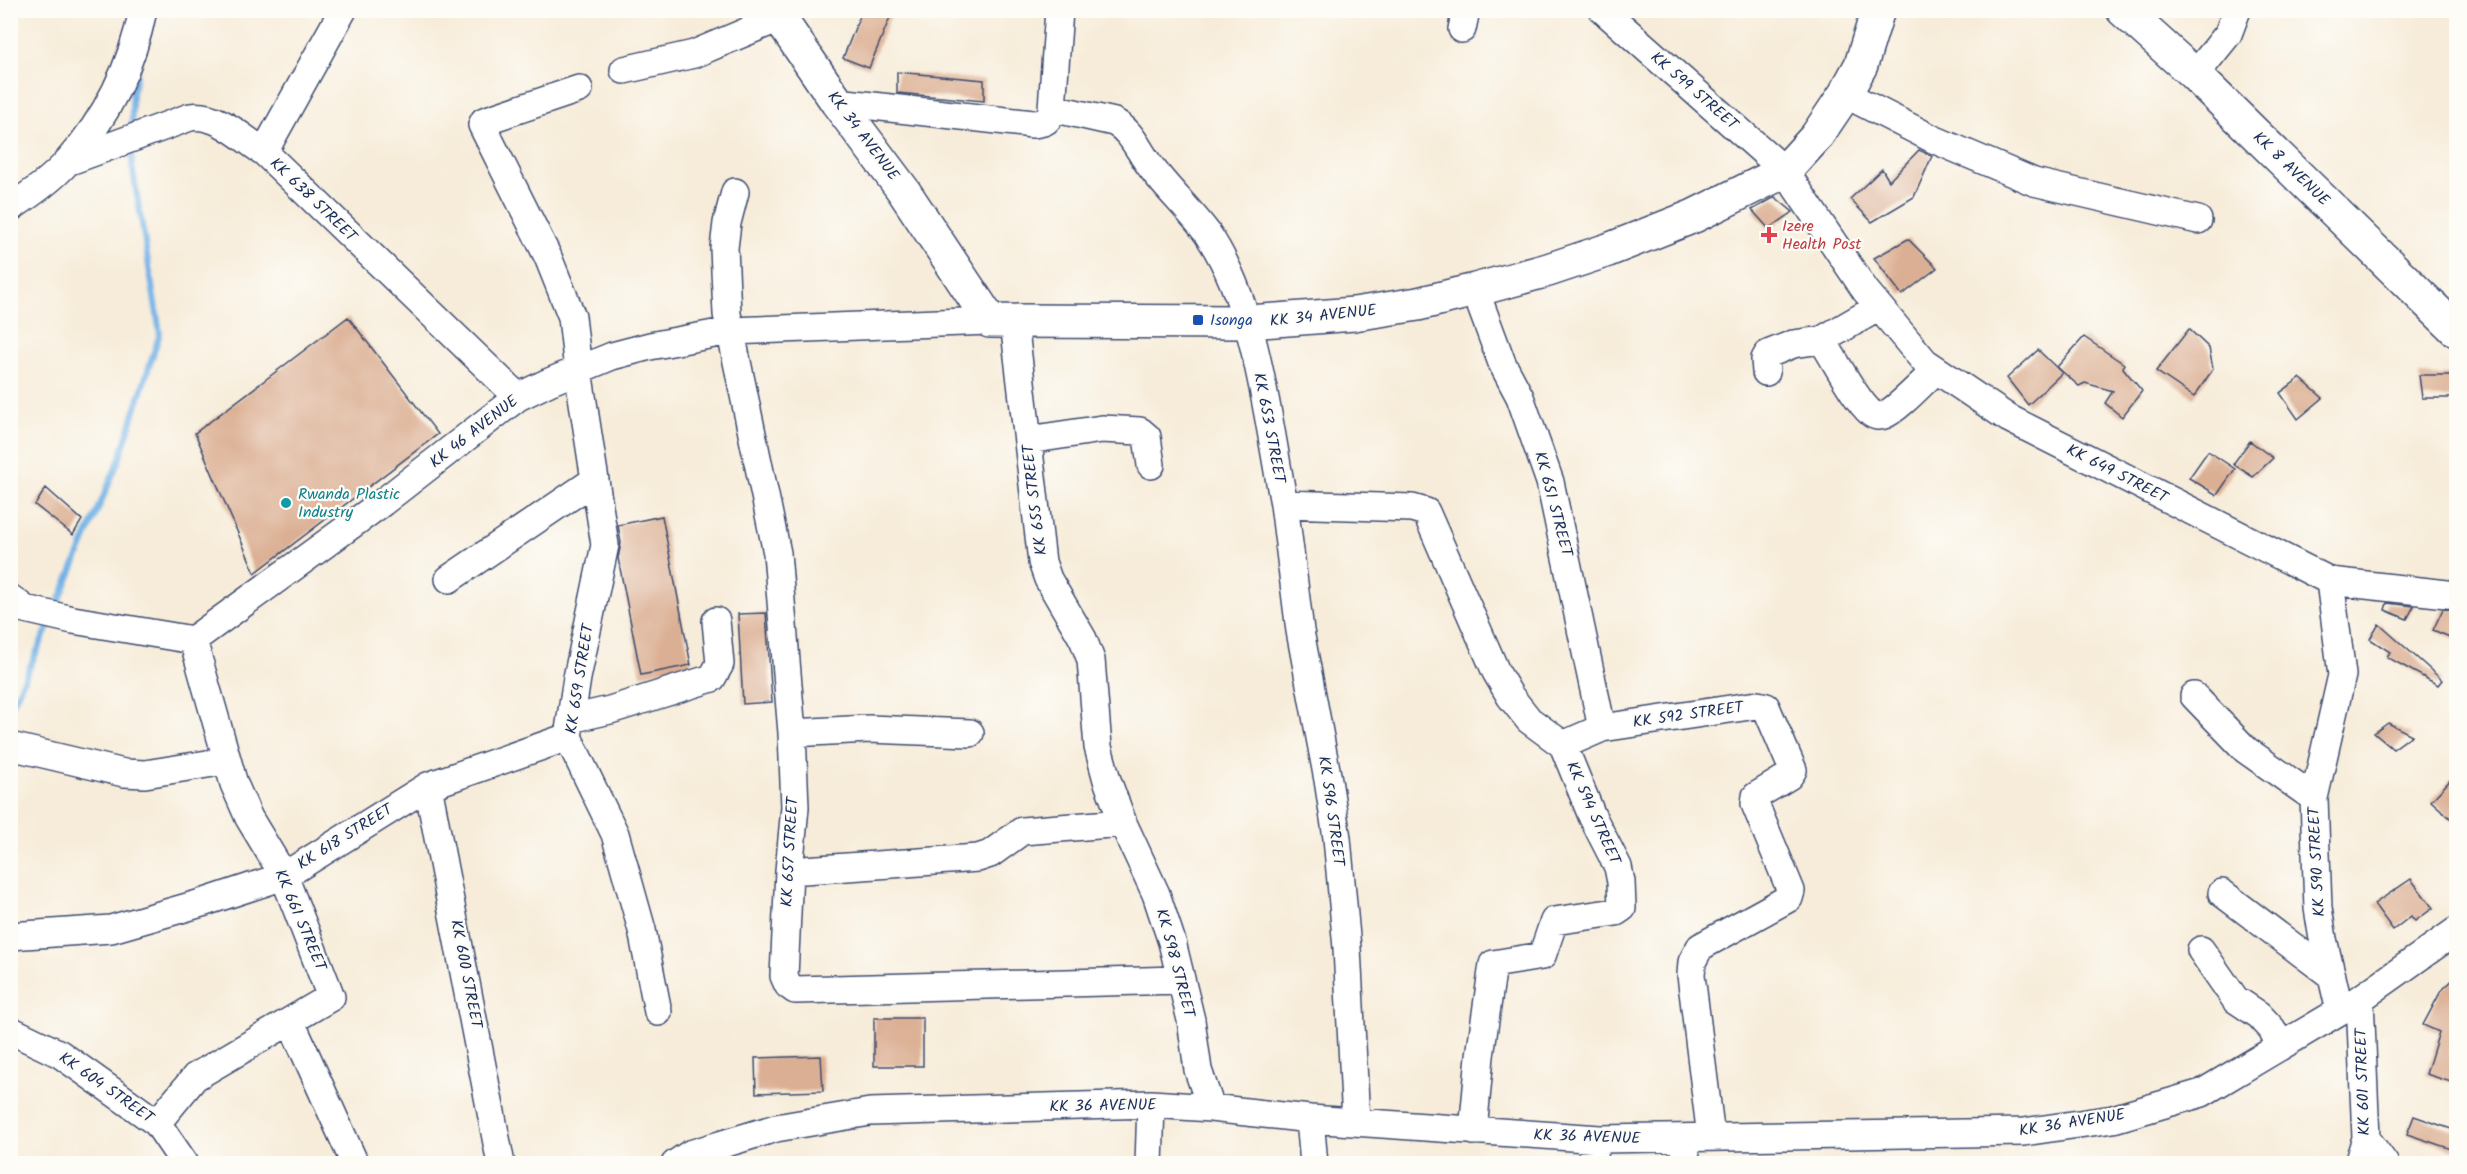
<svg xmlns="http://www.w3.org/2000/svg" width="2467" height="1174" font-family="Kalam,sans-serif">
	<style>
		.lines { fill: none; stroke-linecap: round; stroke-linejoin: round }
		.stream { stroke: #72b2e6; stroke-width: 6 }
		.building { fill: #dbaf93 }
		.minor-casing { stroke: #3c4b70; stroke-width: 30 }
		.major-casing { stroke: #3c4b70; stroke-width: 36 }
		.minor { stroke: #fff; stroke-width: 27 }
		.major { stroke: #fff; stroke-width: 33 }
		.health-dot { fill: #e0444e; stroke: #fdfcf7; stroke-width: 2 }
		.transit-dot { fill: #1a4fb4; stroke: #fdfcf7; stroke-width: 2 }
		.culture-dot { fill: #0f9aa8; stroke: #fdfcf7; stroke-width: 2 }
		.labels { text-anchor: middle; dominant-baseline: central; stroke-width: 4.5; stroke-linejoin: round; paint-order: stroke }
		.street-label { font-size: 16px; fill: #1b2f5e; stroke: #fdfcf7 }
		.health-label { font-size: 16px; fill: #be3a42; stroke: #fdfcf7; text-anchor: start }
		.transit-label { font-size: 16px; fill: #164399; stroke: #fdfcf7; text-anchor: start }
		.culture-label { font-size: 16px; fill: #0d838f; stroke: #fdfcf7; text-anchor: start }
	</style>
	<rect width="100%" height="100%" fill="#fdfcf7"/>
	<filter id="ink" filterUnits="userSpaceOnUse"><feTurbulence type="fractalNoise" baseFrequency=".0167" numOctaves="2"/><feDisplacementMap in="SourceGraphic" scale="12" xChannelSelector="R" yChannelSelector="G"/><feConvolveMatrix kernelMatrix="1 2 1 2 8 2 1 2 1" color-interpolation-filters="sRGB"/></filter>
	<filter id="wash" filterUnits="userSpaceOnUse"><feTurbulence type="fractalNoise" baseFrequency=".008" numOctaves="4" result="noise"/><feDisplacementMap in="SourceGraphic" scale="24" xChannelSelector="R" yChannelSelector="G"/><feGaussianBlur stdDeviation="1.35" result="paint"/><feColorMatrix in="noise" values="0 0 0 0 0 0 0 0 0 0 0 0 0 0 0 0 0 1.4 0 .05"/><feComposite in="paint" operator="in"/></filter>
	<g filter="url(#wash)">
		<rect width="100%" height="100%" fill="#f7ecd9"/>
		<g class="lines">
			<path class="stream" d="M132,130V94L137,74
				M57,606L119,460L160,333L132,165V146
				M10,710L50,623"/>
		</g>
		<g id="blocks">
			<path class="building" d="M862,10H893L869,68L843,58Z
				M897,72L984,80V101L897,93Z
				M1919,150L1932,156L1914,197L1872,222L1850,199L1882,169L1889,181Z
				M1775,197L1793,212L1769,229L1752,210Z
				M1908,239L1937,268L1902,295L1874,258Z
				M348,317L438,434L255,573L195,433Z
				M2189,329L2209,348L2213,369L2194,397L2156,371Z
				M2084,337L2124,364L2123,368L2142,391L2122,417L2105,403L2113,391L2085,383L2079,386L2057,367Z
				M2038,350L2062,373L2028,405L2007,378Z
				M2419,375H2457V398H2422Z
				M2300,378L2323,398L2298,419L2280,393Z
				M2250,441L2273,458L2253,477L2233,464Z
				M2208,451L2235,469L2217,495L2189,478Z
				M46,488L82,520L73,535L35,505Z
				M662,516L691,665L641,675L618,558L621,543L618,525Z
				M2387,603L2414,606L2407,619L2385,610Z
				M2443,609L2457,610V640L2433,630Z
				M766,613L772,702L743,704L738,614Z
				M2379,624L2442,680L2438,685L2387,657L2390,652L2370,639Z
				M2388,723L2412,735L2393,749L2374,733Z
				M2457,773V824L2431,801Z
				M2411,879L2433,908L2415,921L2411,916L2393,930L2374,904Z
				M2457,976V1039L2449,1054L2457,1057V1084L2426,1074L2439,1032L2423,1025L2441,991Z
				M874,1018H923V1066H874Z
				M821,1056L823,1091L756,1093L755,1058Z
				M2414,1116L2457,1131V1151L2407,1134Z"/>
		</g>
	</g>
	<g filter="url(#ink)">
		<use href="#blocks" fill-opacity="0" stroke="#3c4b70" stroke-width="1.5"/>
		<g class="lines">
			<defs>
				<path id="minor" d="M1603,10L1785,171L1865,290L1925,362L2008,418L2330,581L2342,675L2314,798
					M1462,29L1466,10
					M624,70L694,54L779,18
					M2195,75L2228,34L2237,10
					M579,89L484,121L482,125L548,257L572,317L578,370L605,545L577,678L568,737L615,834L642,930L658,1012
					M1845,94L1933,139L2034,182L2198,220
					M837,102L1033,124C1045,123 1050,121 1052,108L1059,10
					M1052,108L1114,122C1132,131 1139,152 1151,167C1168,190 1190,210 1207,233C1257,306 1267,417 1284,504L1412,508L1426,512L1496,672L1510,696L1529,720L1563,745L1592,816L1618,867L1621,882L1622,908L1616,912L1554,921L1542,956L1493,964L1480,1056L1473,1131
					M264,152L343,10
					M67,162L190,117C218,113 242,138 264,152L518,397
					M735,192L727,223L724,248L727,314L777,553L792,733L795,807L789,871L784,976L788,985L795,990L1180,980
					M10,208C29,195 53,179 68,161C106,119 132,66 143,10
					M1475,290L1502,363L1520,397L1550,482L1602,728
					M1014,322L1042,562L1048,579L1083,639L1091,660L1098,747L1107,780L1123,823L1156,894L1172,942L1191,1020L1198,1070L1211,1108
					M1822,340C1834,358 1855,400 1871,413C1874,416 1879,417 1884,415C1897,410 1924,381 1936,370
					M1766,372L1765,359L1768,354L1793,344L1822,340L1879,307
					M1028,440L1102,429L1140,431L1147,437L1151,465
					M1284,504L1300,631L1328,780L1337,838L1347,948L1356,1122
					M449,579L595,480
					M2330,581L2456,595
					M10,598L25,609L73,620L193,640L383,502L518,397L549,382L612,356L650,346L730,331L990,321
					M2194,696L2246,750L2314,798L2318,908L2323,939L2340,1011
					M571,719L610,710L712,678L720,664L716,621
					M792,733L869,729L970,733
					M1563,745L1602,728L1757,705L1766,707L1793,770L1789,776L1756,796L1755,804L1791,891L1789,898L1700,947L1692,962L1691,975L1711,1137
					M10,746L124,773L145,774L226,761
					M428,786L501,1164
					M789,871L978,858L990,854L1022,831L1123,823
					M2222,893L2332,976
					M10,936L111,929L205,902L284,876L428,786L568,737
					M2201,950L2235,999L2259,1015L2272,1029L2280,1046
					M291,1022L355,1164
					M10,1030L60,1054L157,1123L185,1164
					M1310,1119L1314,1164
					M157,1123L195,1077L331,997L284,876L249,818L234,784L193,640
					M1685,1138L1686,1164
					M2366,1138L2385,1164
					M675,1164L690,1154L776,1128L870,1112L1151,1104L1211,1108L1310,1119L1600,1139L2024,1132L2113,1119L2202,1093L2360,999L2456,931
					M1149,1164L1151,1104
					M1589,1164L1600,1139
					M2358,1164L2366,1138L2360,999"/>
				<path id="major" d="M774,10L837,102L903,190L990,321L1249,322L1354,314L1418,304L1475,290L1548,270L1608,250L1694,216L1785,171L1816,137L1845,94L1861,65L1878,10
					M2123,10L2195,75L2456,330"/>
			</defs>
			<use href="#minor" class="minor-casing"/>
			<use href="#major" class="major-casing"/>
			<use href="#minor" class="minor"/>
			<use href="#major" class="major"/>
		</g>
	</g>
	<path class="health-dot" d="M1766 226h6v6h6v6h-6v6h-6v-6h-6v-6h6z"/>
	<rect class="transit-dot" x="1192" y="314" width="12" height="12" rx="3"/>
	<circle class="culture-dot" cx="286" cy="503" r="6"/>
	<g class="labels">
		<g class="street-label">
			<text transform="translate(1694 91) rotate(41)">KK 599 STREET</text>
			<text transform="translate(863 136) rotate(53)">KK 34 AVENUE</text>
			<text transform="translate(2291 169) rotate(44)">KK 8 AVENUE</text>
			<text transform="translate(313 200) rotate(44)">KK 638 STREET</text>
			<text transform="translate(1323 316) rotate(-6)">KK 34 AVENUE</text>
			<text transform="translate(1269 428) rotate(79)">KK 653 STREET</text>
			<text transform="translate(474 432) rotate(-38)">KK 46 AVENUE</text>
			<text transform="translate(2117 474) rotate(27)">KK 649 STREET</text>
			<text transform="translate(1035 500) rotate(-97)">KK 655 STREET</text>
			<text transform="translate(1553 504) rotate(75)">KK 651 STREET</text>
			<text transform="translate(580 679) rotate(-81)">KK 659 STREET</text>
			<text transform="translate(1688 715) rotate(-8)">KK 592 STREET</text>
			<text transform="translate(1331 811) rotate(82)">KK 596 STREET</text>
			<text transform="translate(1593 813) rotate(66)">KK 594 STREET</text>
			<text transform="translate(345 837) rotate(-32)">KK 618 STREET</text>
			<text transform="translate(790 852) rotate(-87)">KK 657 STREET</text>
			<text transform="translate(2317 862) rotate(-93)">KK 590 STREET</text>
			<text transform="translate(300 920) rotate(67)">KK 661 STREET</text>
			<text transform="translate(1175 963) rotate(75)">KK 598 STREET</text>
			<text transform="translate(466 974) rotate(79)">KK 600 STREET</text>
			<text transform="translate(2363 1082) rotate(-92)">KK 601 STREET</text>
			<text transform="translate(106 1088) rotate(35)">KK 604 STREET</text>
			<text transform="translate(1103 1106) rotate(-1)">KK 36 AVENUE</text>
			<text transform="translate(2072 1123) rotate(-9)">KK 36 AVENUE</text>
			<text transform="translate(1587 1137) rotate(2)">KK 36 AVENUE</text>
		</g>
		<g class="health-label">
			<text x="1782" y="226">Izere<tspan x="1782" dy="18">Health Post</tspan></text>
		</g>
		<g class="transit-label">
			<text x="1210" y="320">Isonga</text>
		</g>
		<g class="culture-label">
			<text x="298" y="494">Rwanda Plastic<tspan x="298" dy="18">Industry</tspan></text>
		</g>
	</g>
	<rect width="2467" height="1174" fill="none" stroke="#fdfcf7" stroke-width="36"/>
</svg>
